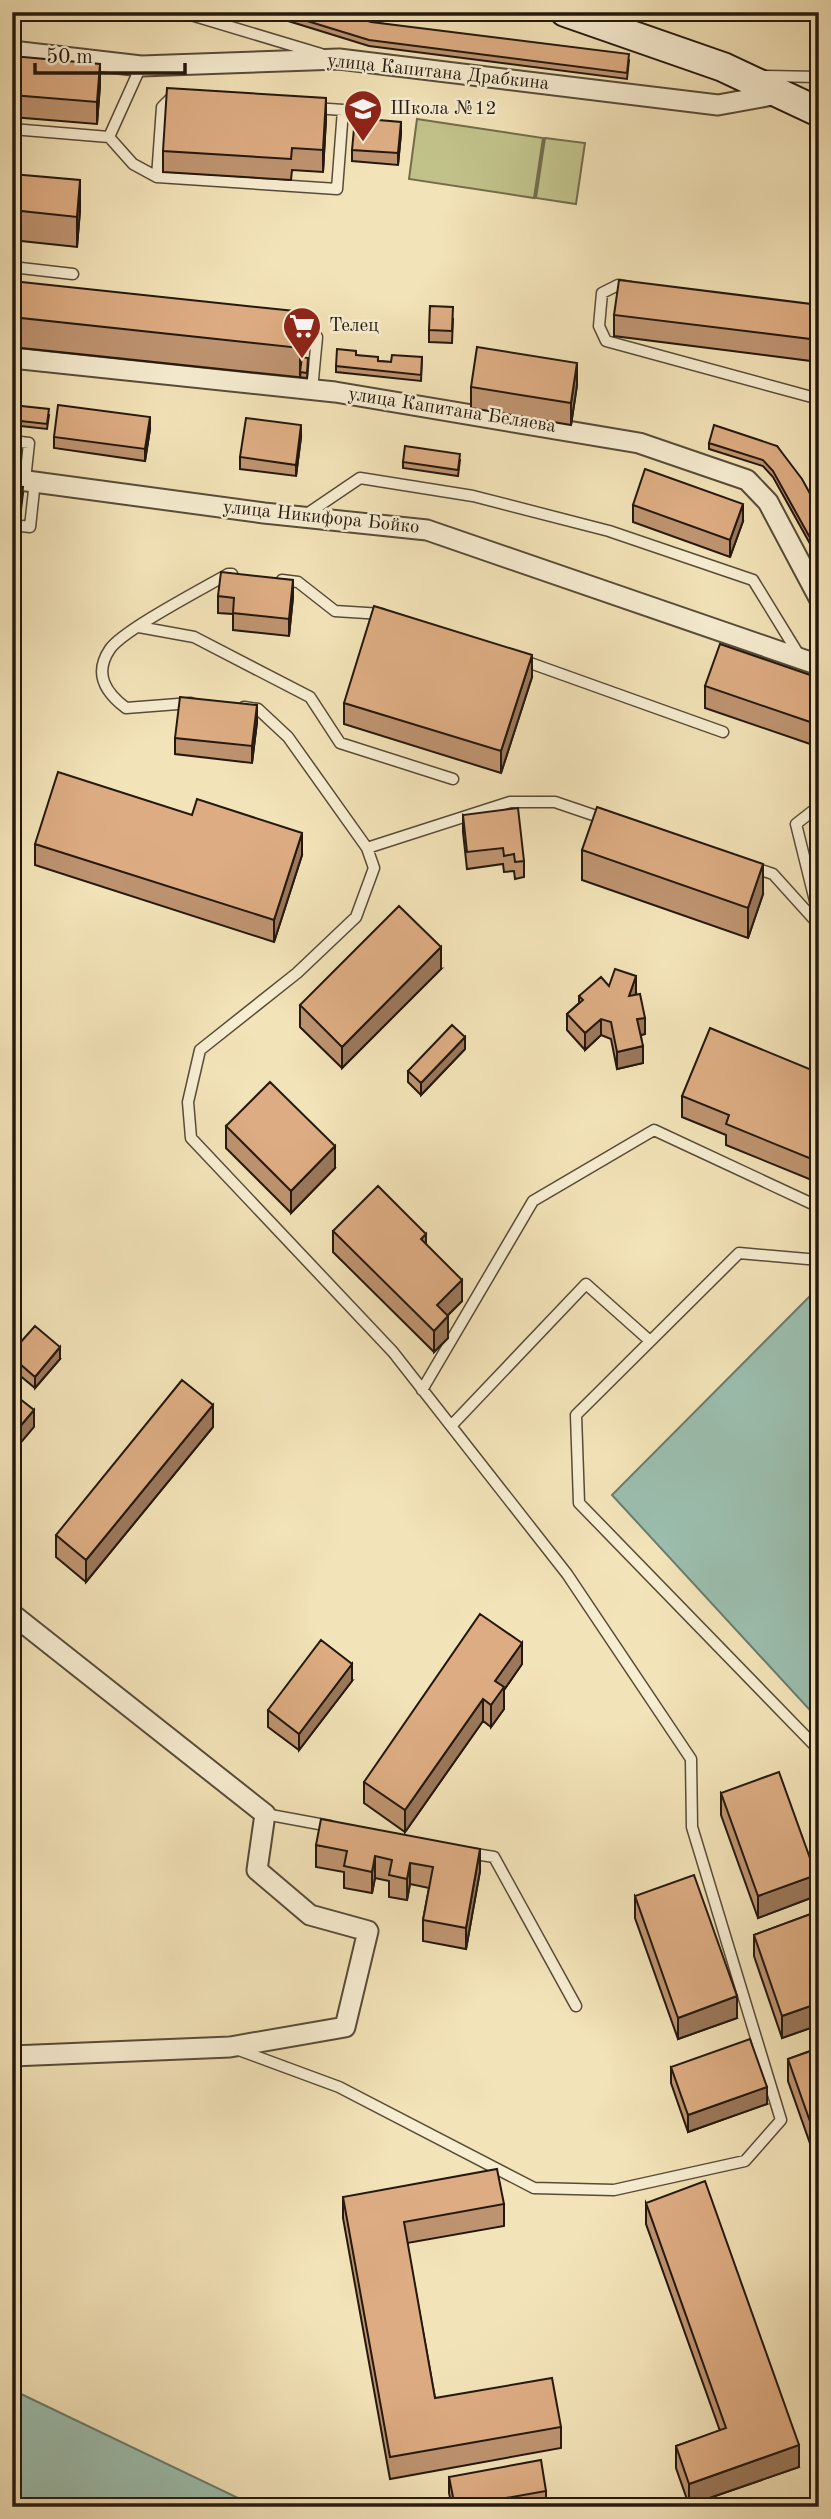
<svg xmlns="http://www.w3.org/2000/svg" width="831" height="2519" font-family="'Old Standard TT',serif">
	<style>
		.park { fill: #c1c28a; stroke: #726d4c; stroke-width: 2 }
		.water { fill: #9bbeae; stroke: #6b7c6e; stroke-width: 2 }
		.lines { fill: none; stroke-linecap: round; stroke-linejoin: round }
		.service-casing { stroke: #584b38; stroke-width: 13 }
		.minor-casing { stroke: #584b38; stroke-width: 23 }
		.secondary-casing { stroke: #24180e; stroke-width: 32 }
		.service { stroke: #f7edd1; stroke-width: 10 }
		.minor { stroke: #f7edd1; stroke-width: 19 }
		.secondary { stroke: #f7edd1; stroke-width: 28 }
		.wall { fill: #be9470; stroke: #24180e; stroke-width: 2 }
		.shaded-wall { fill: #9b785b; stroke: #24180e; stroke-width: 2 }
		.building { fill: #ddac82; stroke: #24180e; stroke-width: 2 }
		.labels { text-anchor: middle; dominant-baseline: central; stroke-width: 5; stroke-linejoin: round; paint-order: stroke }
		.street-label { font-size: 19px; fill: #24180e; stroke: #f7edd1 }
		.poi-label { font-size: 19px; fill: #24180e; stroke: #f7edd1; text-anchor: start }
	</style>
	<rect width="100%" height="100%" fill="#f3e3b8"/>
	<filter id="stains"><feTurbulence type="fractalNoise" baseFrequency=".00286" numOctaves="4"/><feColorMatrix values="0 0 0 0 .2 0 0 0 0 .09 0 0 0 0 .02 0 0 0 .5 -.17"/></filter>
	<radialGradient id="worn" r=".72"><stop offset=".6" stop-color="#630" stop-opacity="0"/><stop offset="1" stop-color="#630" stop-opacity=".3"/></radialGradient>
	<path class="park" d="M417,119L543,138L534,198L409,179Z
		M545,138L585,143L576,204L536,198Z"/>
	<path class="water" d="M819,1287V1720L612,1495Z
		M12,2389L19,2393L257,2507H12Z"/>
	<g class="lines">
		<defs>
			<path id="service" d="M181,12L321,54
				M766,76L819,77
				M12,129L109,137L141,66
				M109,137L133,164L157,177L337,189L343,110L315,108
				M157,177L162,107L170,99H175
				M12,267L73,274
				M630,287L618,285L602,293L599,326L606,341L819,399
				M294,335L317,337L312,390
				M12,441L29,443L25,480
				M307,514L360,478L473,496L609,531L753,580L799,655
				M12,525L30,527L35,481
				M282,580L298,582L335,611L382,614
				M139,627L194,637L310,697L340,743L453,779
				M519,659L723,732
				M191,703L126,708C106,693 93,674 110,649C123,630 204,588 228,574H232
				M819,806L796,824L819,917
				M367,848L510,802H555L605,819
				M752,867L773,874L819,925
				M819,1260L739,1253L576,1415L579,1503L819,1750
				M422,1390L533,1201L654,1130L819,1207
				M451,1426L586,1284L650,1341
				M265,1814L330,1826
				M469,1853L494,1857L576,2006
				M236,2049L339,2087L534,2188L614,2190L745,2161L781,2120L692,1827L691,1759L567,1574L393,1352L191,1138L188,1102L200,1050L297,973L356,917L374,868L367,848L288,737L258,709L244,707"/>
			<path id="minor" d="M12,51L141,66L339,59L718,105L778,94
				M12,358L335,392L639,443L747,480L768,502L819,598
				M12,479L264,513L427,530L819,665
				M12,1614L265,1814L257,1870L310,1915L368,1931L345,2027L230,2047L12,2056"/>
			<path id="secondary" d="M565,12L723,67L819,112"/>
		</defs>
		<use href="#service" class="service-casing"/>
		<use href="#minor" class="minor-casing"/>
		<use href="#secondary" class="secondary-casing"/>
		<use href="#service" class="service"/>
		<use href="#minor" class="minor"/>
		<use href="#secondary" class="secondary"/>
	</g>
	<path class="wall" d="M55,12H108V17Z
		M259,12H340L371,22L629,60L627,79L369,46Z
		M768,12H819V16Z
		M12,56L100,85L97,124L12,117Z
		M326,119L323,172L292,170L291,180L163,172V151Z
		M401,133L398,165L352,161V150Z
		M12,174L80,210L77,247L12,240Z
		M12,281L304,342L302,357L308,364L307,378L12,347Z
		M819,305V362L614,336V315Z
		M453,319L452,343L429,342V330Z
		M356,355L378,361L391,362L422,357L421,381L336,372V366Z
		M577,385L571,425L471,408V387Z
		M12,405L49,415L47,429L12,425Z
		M150,429L145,461L54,448V437Z
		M301,437L296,476L240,469V457Z
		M709,443L777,446L819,510V560L773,477L763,466L709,449Z
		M460,460L458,476L403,468V462Z
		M12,486L23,493L20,518L12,517Z
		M633,505L743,521L730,557L633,522Z
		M218,596L293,597L289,636L233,630V614L218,613Z
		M532,677L501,773L344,724V703Z
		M819,678V747L705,708V686Z
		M257,722L252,763L175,754V738Z
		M463,815L524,861V877L515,879L514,871L504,872L503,864L467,869L463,832Z
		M35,844L302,855L274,942L35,865Z
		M582,850L763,894L748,938L582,880Z
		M441,969L342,1068L300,1027V1005Z
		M609,986L636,993L635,995L645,1034L641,1035L643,1063L617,1069L611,1039L601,1035L585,1050L567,1030V1014L579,1003V996Z
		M465,1049L421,1095L408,1082V1071Z
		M819,1073V1183L726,1145V1135L682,1117V1096Z
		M226,1126L335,1168L291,1213L226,1148Z
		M333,1231L426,1244L462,1301L447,1316L448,1338L434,1352L333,1252Z
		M12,1352L60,1359L35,1388L12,1369Z
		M213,1427L86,1582L56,1557V1535Z
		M522,1664L504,1690V1709L491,1727L483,1721L405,1832L364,1803V1782Z
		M352,1681L299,1750L268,1727V1710Z
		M721,1793L816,1896L758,1918L721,1815Z
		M316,1845L480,1871L466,1949L423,1941V1920L429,1888L410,1884L407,1900L389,1897V1881L375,1878L372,1893L344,1888V1872L316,1867Z
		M635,1896L737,2018L678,2039L635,1918Z
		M819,1911V2025L782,2038L754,1956V1935Z
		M819,2048V2169L788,2081V2059Z
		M671,2067L767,2104L688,2132L671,2083Z
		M343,2197L504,2204V2226L407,2243L435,2398L561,2427V2448L390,2479L343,2218Z
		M646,2203L799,2467L689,2505L676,2468V2446L720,2431L646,2224Z
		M449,2477L546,2491V2507H452L449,2493Z"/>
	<path class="shaded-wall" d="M100,64V85L97,124V102Z
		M326,98V119L323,172V150Z
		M401,122V133L398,165V153Z
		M80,180V210L77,247V217Z
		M304,312V342L300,378V348Z
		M577,363V385L571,425V403Z
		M150,417V429L145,461V449Z
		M301,425V437L296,476V465Z
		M743,504V521L730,557V540Z
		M293,580V597L289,636V619Z
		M532,655V677L501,773V751Z
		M257,705V722L252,763V746Z
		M302,833V855L274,942V920Z
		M763,864V894L748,938V908Z
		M441,947V969L342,1068V1047Z
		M636,976V993L629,1013V996Z
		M645,1018V1034L637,1036V1019Z
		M601,1019V1035L585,1050V1033Z
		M465,1037V1049L421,1095V1083Z
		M643,1046V1063L617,1069V1052Z
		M335,1146V1168L291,1213V1191Z
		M426,1234V1256L421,1239Z
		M462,1280V1301L437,1326V1305Z
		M448,1316V1338L434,1352V1331Z
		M60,1347V1359L35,1388V1377Z
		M213,1405V1427L86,1582V1560Z
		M34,1410V1427L12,1453V1436Z
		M522,1643V1664L504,1690V1709L491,1727V1705L495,1681Z
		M352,1664V1681L299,1750V1734Z
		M483,1699V1721L405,1832V1810Z
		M480,1849V1871L466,1949V1928Z
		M375,1856V1878L372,1893V1872Z
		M410,1863V1884L407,1900V1879Z
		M816,1875V1896L758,1918V1896Z
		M737,1996V2018L678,2039V2018Z
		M819,2003V2025L782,2038V2016Z
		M767,2087V2104L688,2132V2115Z
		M799,2445V2467L689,2505V2484Z"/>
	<path class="building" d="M278,12H340L371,22L629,54L627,73L369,40Z
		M12,56L100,64L97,102L12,95Z
		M167,88L326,98L323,150L292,148L291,159L163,151Z
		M355,118L401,122L398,153L352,150Z
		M12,174L80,180L77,217L12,210Z
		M619,280L819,305V340L614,315Z
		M12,281L304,312L300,348L12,317Z
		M430,306L453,307L452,331L429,330Z
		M477,347L577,363L571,403L471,387Z
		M337,349L356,351V355L378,357V361L391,362L392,355L422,357L421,375L336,366Z
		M302,357L308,358L307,373L300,372Z
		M12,405L49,409L47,424L12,420Z
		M58,405L150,417L145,449L54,437Z
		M246,418L301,425L296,465L240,457Z
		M714,425L777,446L802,479L819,510V554L773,471L763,460L709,443Z
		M405,446L460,454L458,470L403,462Z
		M645,469L743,504L730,540L633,505Z
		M12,486L23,487L20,513L12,512Z
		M221,572L293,580L289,619L233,613L234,598L218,596Z
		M374,606L532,655L501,751L344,703Z
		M720,644L819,678V725L705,686Z
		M180,697L257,705L252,746L175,738Z
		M58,772L192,815L197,799L302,833L274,920L35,844Z
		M597,807L763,864L748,908L582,850Z
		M518,808L524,861L515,862L514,854L504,856L503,848L467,852L463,815Z
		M399,906L441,947L342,1047L300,1005Z
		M615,969L636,976L629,996L640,994L645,1018L637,1019L643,1046L617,1052L611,1022L601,1019L585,1033L567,1014L583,1000L579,996L601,977L609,986Z
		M452,1025L465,1037L421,1083L408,1071Z
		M710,1028L819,1073V1162L726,1124L729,1115L682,1096Z
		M270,1082L335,1146L291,1191L226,1126Z
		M378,1186L426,1234L421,1239L462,1280L437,1305L448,1316L434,1331L333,1231Z
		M35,1326L60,1347L35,1377L12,1357V1352Z
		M182,1380L213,1405L86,1560L56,1535Z
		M15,1395L34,1410L12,1436V1398Z
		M480,1614L522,1643L495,1681L504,1687L491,1705L483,1699L405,1810L364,1782Z
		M321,1640L352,1664L299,1734L268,1710Z
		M779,1772L816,1875L758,1896L721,1793Z
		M321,1819L480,1849L466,1928L423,1920L433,1867L410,1863L407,1879L389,1875L392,1860L375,1856L372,1872L344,1866L347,1851L316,1845Z
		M694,1875L737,1996L678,2018L635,1896Z
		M819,1911V2003L782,2016L754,1935Z
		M750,2039L767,2087L688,2115L671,2067Z
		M819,2048V2147L788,2059Z
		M497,2169L504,2204L404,2222L435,2398L552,2378L561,2427L390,2457L343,2197Z
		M705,2181L799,2445L689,2484L676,2446L726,2428L646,2203Z
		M541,2460L546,2491L455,2507L449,2477Z"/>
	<defs>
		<symbol id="school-pin" viewBox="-11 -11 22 30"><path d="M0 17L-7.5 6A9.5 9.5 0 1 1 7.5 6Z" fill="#8f2418" stroke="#f7edd1"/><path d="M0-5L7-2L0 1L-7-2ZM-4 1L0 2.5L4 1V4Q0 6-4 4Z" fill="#fff"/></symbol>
		<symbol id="supermarket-pin" viewBox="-11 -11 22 30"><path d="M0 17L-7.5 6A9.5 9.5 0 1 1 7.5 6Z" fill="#8f2418" stroke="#f7edd1"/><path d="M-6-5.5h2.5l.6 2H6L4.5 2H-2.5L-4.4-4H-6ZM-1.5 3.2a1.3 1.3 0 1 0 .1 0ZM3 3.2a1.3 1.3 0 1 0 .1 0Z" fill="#fff"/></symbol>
	</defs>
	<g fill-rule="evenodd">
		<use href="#school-pin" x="341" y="87" width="44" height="60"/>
		<use href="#supermarket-pin" x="280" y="304" width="44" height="60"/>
	</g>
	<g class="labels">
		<g class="street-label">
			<text transform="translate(438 73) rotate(6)">улица Капитана Драбкина</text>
			<text transform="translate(452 411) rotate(9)">улица Капитана Беляева</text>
			<text transform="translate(321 518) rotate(6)">улица Никифора Бойко</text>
		</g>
		<g class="poi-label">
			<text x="390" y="109">Школа №12</text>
			<text x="329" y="326">Телец</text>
		</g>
	</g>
	<rect width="831" height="2519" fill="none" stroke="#f3e3b8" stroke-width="42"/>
	<rect x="14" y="14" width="803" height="2491" fill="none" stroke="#24180e" stroke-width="3.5"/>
	<rect x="21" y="21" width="789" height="2477" fill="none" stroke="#24180e" stroke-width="2"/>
	<path d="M35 63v10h150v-10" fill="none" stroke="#24180e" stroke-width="3.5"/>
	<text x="46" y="63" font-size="21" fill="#24180e" stroke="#f7edd1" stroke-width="5" paint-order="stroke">50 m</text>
	<rect width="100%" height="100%" filter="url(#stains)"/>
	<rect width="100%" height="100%" fill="url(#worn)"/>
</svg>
